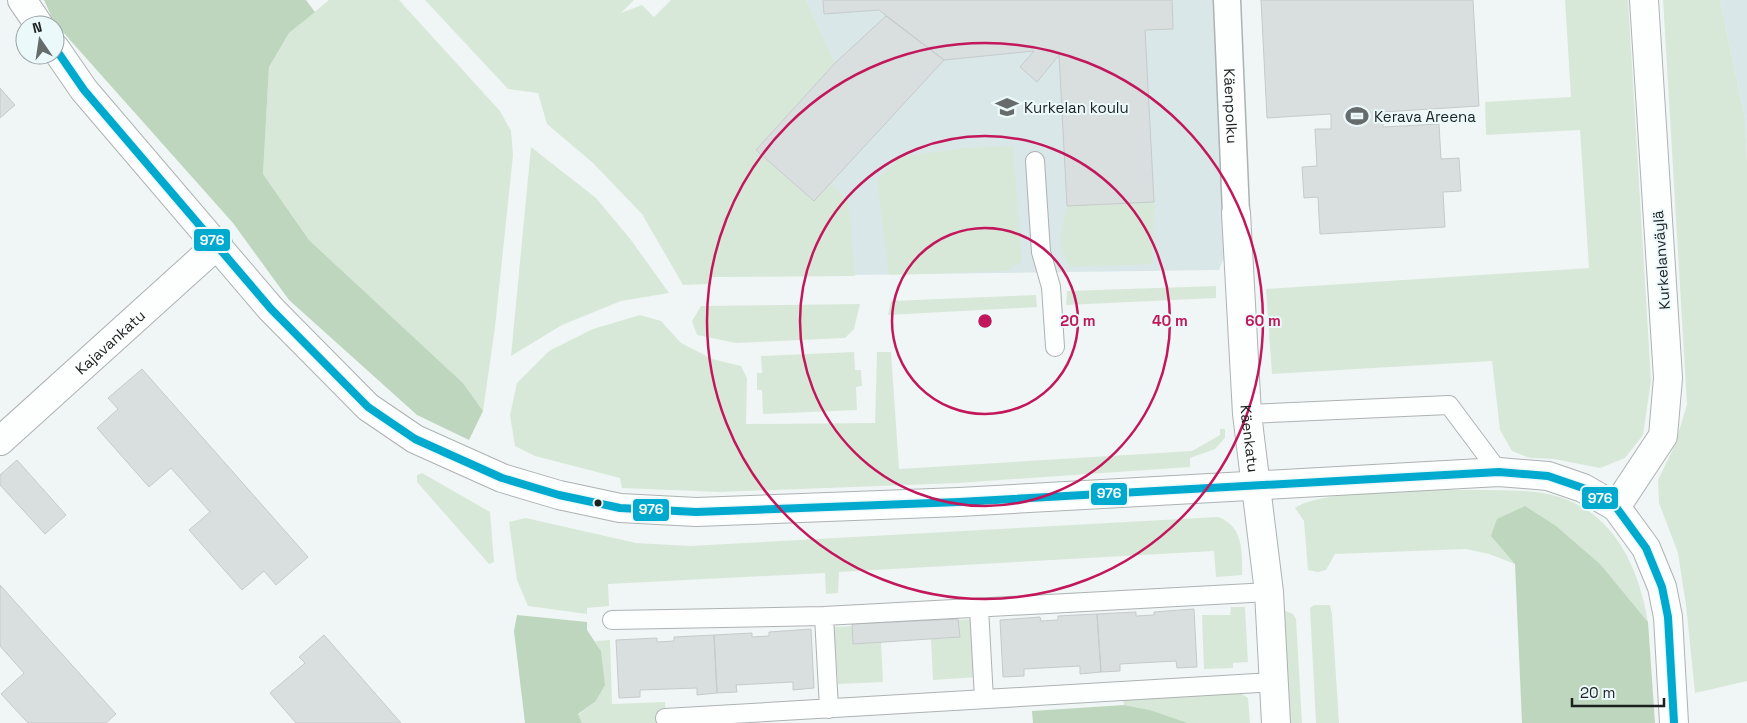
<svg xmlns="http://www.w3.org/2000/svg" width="1747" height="723" font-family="'Space Grotesk',sans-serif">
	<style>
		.built { fill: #dae7e9 }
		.green { fill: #d8e8d8 }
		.forest { fill: #bdd6bd }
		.building { fill: #d9dedf; stroke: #c6cacb }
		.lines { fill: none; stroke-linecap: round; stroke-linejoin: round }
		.service-casing { stroke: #adb2b2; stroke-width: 20 }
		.pedestrian-casing { stroke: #adb2b2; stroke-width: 29 }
		.minor-casing { stroke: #adb2b2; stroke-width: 30 }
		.tertiary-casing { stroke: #adb2b2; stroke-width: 30 }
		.service { stroke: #fdfefe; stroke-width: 18 }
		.pedestrian { stroke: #fdfefe; stroke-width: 26 }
		.minor { stroke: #fdfefe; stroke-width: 28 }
		.tertiary { stroke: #fdfefe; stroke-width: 28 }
		.bus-1-casing { stroke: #ecf9fa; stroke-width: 11 }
		.bus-1 { stroke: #00a9ce; stroke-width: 8 }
		.ring { fill: none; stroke: #c2185b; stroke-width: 2.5 }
		.bus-dot { fill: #1c2021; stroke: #ecf9fa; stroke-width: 2 }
		.labels { text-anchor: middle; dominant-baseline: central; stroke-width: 4; stroke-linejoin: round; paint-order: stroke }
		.poi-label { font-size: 15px; fill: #1c2021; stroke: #ecf9fa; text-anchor: start }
		.street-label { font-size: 15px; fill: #1c2021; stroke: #ecf9fa }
		.centre { fill: #c2185b; stroke: #ecf9fa; stroke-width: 2.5 }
		.ring-label { font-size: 15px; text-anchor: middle; font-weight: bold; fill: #c2185b; stroke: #ecf9fa; stroke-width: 4; stroke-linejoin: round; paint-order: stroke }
		.line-badge { stroke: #ecf9fa; stroke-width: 2 }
		.badge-label { font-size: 14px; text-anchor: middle; font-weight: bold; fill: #fff }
	</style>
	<rect width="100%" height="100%" fill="#f0f6f6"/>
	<path class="built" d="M806,0H1213L1225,255L1219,270L709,277L756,150L835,64Z
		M1720,0H1747V161L1745,118Z"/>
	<path class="green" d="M329,0H399L500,111L511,131L513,155L495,327L483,411L463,383L309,240L263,174L269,67L289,33Z
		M425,0H634L621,13L642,5L654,17L671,0H806L835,63L756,150L814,201L830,183L848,201L855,276L709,277V284L683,285L642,214L593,163L547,124L538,93L508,89Z
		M1565,0H1628L1651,381L1643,435L1625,458L1600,468L1554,459L1530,458L1512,451L1500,430L1492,361L1272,374L1266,289L1589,268L1580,130L1486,135L1485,102L1571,97Z
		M1663,0H1720L1745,118L1747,161V681L1695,693L1686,605L1678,553L1659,503L1658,480L1675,445L1687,404Z
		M1013,146L1022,261L1007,271L889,275L877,179L901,157L963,148Z
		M531,147L596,198L631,240L669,293L621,301L562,325L511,356Z
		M1154,202L1152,264L1070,267C1055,245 1061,230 1067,206Z
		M1216,286V298L1066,305L1067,291Z
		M1036,295L1037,307L888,315L891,301Z
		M860,304L854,329L845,338L736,343L697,335L692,321L701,306Z
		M640,315L661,321L681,343L712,359L741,366L747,378L746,424L875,423L877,352H891L899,469L1192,451L1220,435V429H1225V438L1215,449L1190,458V467L958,483L719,492L622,488L620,478L535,456L515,446L510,415L517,383L549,351L593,329Z
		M854,352L855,370H861L862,386L856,387L857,410L763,414L762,390H757V373H762L761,356Z
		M422,473L490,512L494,562L489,564L417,482V475Z
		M1473,490C1494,490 1515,490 1535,492C1607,500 1637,558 1648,622L1601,565L1515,564L1489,554L1466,549L1335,554L1326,570L1318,572L1308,570L1304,521L1295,508C1320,489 1438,490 1473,490Z
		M1218,517C1244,526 1242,552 1242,575L1216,577L1214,551L839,572L838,593L826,594L825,573L608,584L609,606L587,608V614L528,606L517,580L509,522L526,518L636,543L690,546Z
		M1314,605H1330L1332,614L1339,723H1316L1310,608Z
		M1231,607H1245L1248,662L1233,663V668L1204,669L1202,615H1230Z
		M1283,610L1293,614L1296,619L1302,723H1289Z
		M975,619L978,677L933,680L931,639L959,637L958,620Z
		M852,626L853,643L881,642L883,682L838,684L834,627Z
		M610,640L612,704L665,702L666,723H697H582L578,715L595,702L601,651L595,641Z
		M1237,691L1248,698L1250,723H1188L1150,710L1124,705L1122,694Z"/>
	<path class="forest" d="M44,0H306L315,12L289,33L269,67L263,174L309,240L463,383L483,411L469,440L417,415L289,300L233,223L54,22Z
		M1525,506L1556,526L1601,565L1648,622L1655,723H1522L1515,564L1491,536L1497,519Z
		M517,615L587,622V630L601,651L605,685L595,702L578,714L582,723H525L514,631Z
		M1124,705L1150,710L1188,723H1033L1032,711Z"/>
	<path class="building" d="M823,0H1172L1173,29L1145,30L1154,202L1067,206L1059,55L1037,82L1020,67L1034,51L944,60L879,10L824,14Z
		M1261,0H1473L1479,106L1383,112V127L1439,124L1441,159L1459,158L1461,191L1443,192L1445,227L1320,234L1318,197L1304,198L1302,167L1317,166L1315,129H1331V114L1267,118Z
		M886,16L944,60L814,201L756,150L835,63Z
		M0,88L15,105L0,118Z
		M142,369L308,557L276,585L264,571L242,590L189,530L210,512L171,468L149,487L97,428L118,409L108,398Z
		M17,460L66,515L45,534L0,485V475Z
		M0,585L116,714L106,723H28L1,694L24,673L0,646Z
		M1194,609L1197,667L1177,668L1176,661L1120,664V671L1101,672L1097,614L1136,612V616L1154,615V612Z
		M1097,614L1101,672L1080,674V666L1024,669V676L1003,677L1000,620L1040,617L1041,621L1058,620V616Z
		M958,619L960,637L853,644L852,624Z
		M811,629L814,688L793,690V682L736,685L737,692L717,693L714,635L752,633V637L769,636V632Z
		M324,635L401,723H296L270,693L305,663L299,657Z
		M714,635L717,693L697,695V688L640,690V697L619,698L616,640L657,638V642L674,641V637Z"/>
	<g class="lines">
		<defs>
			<path id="service" d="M1035,161L1041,252L1051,287L1055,347
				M1247,414L1449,405L1499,472
				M979,608L984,699
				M824,616L829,709
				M612,620L824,616L1269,592
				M665,718L1274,682"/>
			<g id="pedestrian">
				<path id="s1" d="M1227,0L1236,213"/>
			</g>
			<g id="minor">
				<path id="s2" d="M1236,213L1247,414L1269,592L1276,723"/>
				<path id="s3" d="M0,441L218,244"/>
				<path d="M1616,507L1663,436L1668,378L1644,0"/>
			</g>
			<path id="tertiary" d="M22,0L39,25
				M55,48L84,90L271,309L368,407L415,439L502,478L559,495L620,508L696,512L959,502L1499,472L1548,476L1583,488L1616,507L1646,548L1662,587L1668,617L1674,723"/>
		</defs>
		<use href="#service" class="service-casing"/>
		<use href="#pedestrian" class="pedestrian-casing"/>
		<use href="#minor" class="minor-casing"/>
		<use href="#tertiary" class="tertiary-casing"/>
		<use href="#service" class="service"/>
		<use href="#pedestrian" class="pedestrian"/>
		<use href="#minor" class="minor"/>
		<use href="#tertiary" class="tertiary"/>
		<defs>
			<path id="bus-1" d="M55,48L84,90L271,309L368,407L415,439L502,478L559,495L620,508L696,512L959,502L1499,472L1548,476L1583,488L1616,507L1646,548L1662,587L1668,617L1674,723"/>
		</defs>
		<use href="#bus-1" class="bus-1-casing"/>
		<use href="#bus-1" class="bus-1"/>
	</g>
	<g class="ring">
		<circle cx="985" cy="321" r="93"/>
		<circle cx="985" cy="321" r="185"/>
		<circle cx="985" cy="321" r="278"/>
	</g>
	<defs>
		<symbol id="school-bare" viewBox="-9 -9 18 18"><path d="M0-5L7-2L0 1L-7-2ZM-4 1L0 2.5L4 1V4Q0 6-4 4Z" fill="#666b6c" stroke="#ecf9fa" stroke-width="2.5" paint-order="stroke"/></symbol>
		<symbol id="stadium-bare" viewBox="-9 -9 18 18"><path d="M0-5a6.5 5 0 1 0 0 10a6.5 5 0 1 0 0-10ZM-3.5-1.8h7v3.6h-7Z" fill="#666b6c" stroke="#ecf9fa" stroke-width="2.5" paint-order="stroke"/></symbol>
	</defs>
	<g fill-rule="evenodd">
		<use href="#school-bare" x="991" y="91" width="32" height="32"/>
		<use href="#stadium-bare" x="1341" y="100" width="32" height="32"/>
	</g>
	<circle class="bus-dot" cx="598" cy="503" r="4.5"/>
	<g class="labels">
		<g class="poi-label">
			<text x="1024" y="107">Kurkelan koulu</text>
			<text x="1374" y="116">Kerava Areena</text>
		</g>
		<g class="street-label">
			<text stroke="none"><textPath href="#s1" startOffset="106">Käenpolku</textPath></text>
			<text transform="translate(1661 260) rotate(-94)">Kurkelanväylä</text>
			<text stroke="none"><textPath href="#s3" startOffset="148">Kajavankatu</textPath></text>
			<text stroke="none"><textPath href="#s2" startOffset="226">Käenkatu</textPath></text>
		</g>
	</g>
	<circle cx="985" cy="321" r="8" class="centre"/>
	<g class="ring-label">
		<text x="1078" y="326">20 m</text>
		<text x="1170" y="326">40 m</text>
		<text x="1263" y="326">60 m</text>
	</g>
	<g class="line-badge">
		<rect x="193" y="228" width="38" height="24" rx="5" fill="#00a9ce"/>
		<rect x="1090" y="482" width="38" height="24" rx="5" fill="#00a9ce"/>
		<rect x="1581" y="486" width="38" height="24" rx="5" fill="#00a9ce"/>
		<rect x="632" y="498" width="38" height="24" rx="5" fill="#00a9ce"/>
	</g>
	<g class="badge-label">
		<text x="212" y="245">976</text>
		<text x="1109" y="498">976</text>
		<text x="1600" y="503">976</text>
		<text x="651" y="514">976</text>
	</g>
	<g transform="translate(40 40) rotate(347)"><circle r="24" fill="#ecf9fa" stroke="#99a2a3"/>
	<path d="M0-4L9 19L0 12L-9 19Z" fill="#666b6c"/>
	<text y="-8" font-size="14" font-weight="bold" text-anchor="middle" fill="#1c2021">N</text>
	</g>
	<path d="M1572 698v8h92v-8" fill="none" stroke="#1c2021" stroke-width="2.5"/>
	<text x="1580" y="698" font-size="15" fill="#1c2021" stroke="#ecf9fa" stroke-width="4" paint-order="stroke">20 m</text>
</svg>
